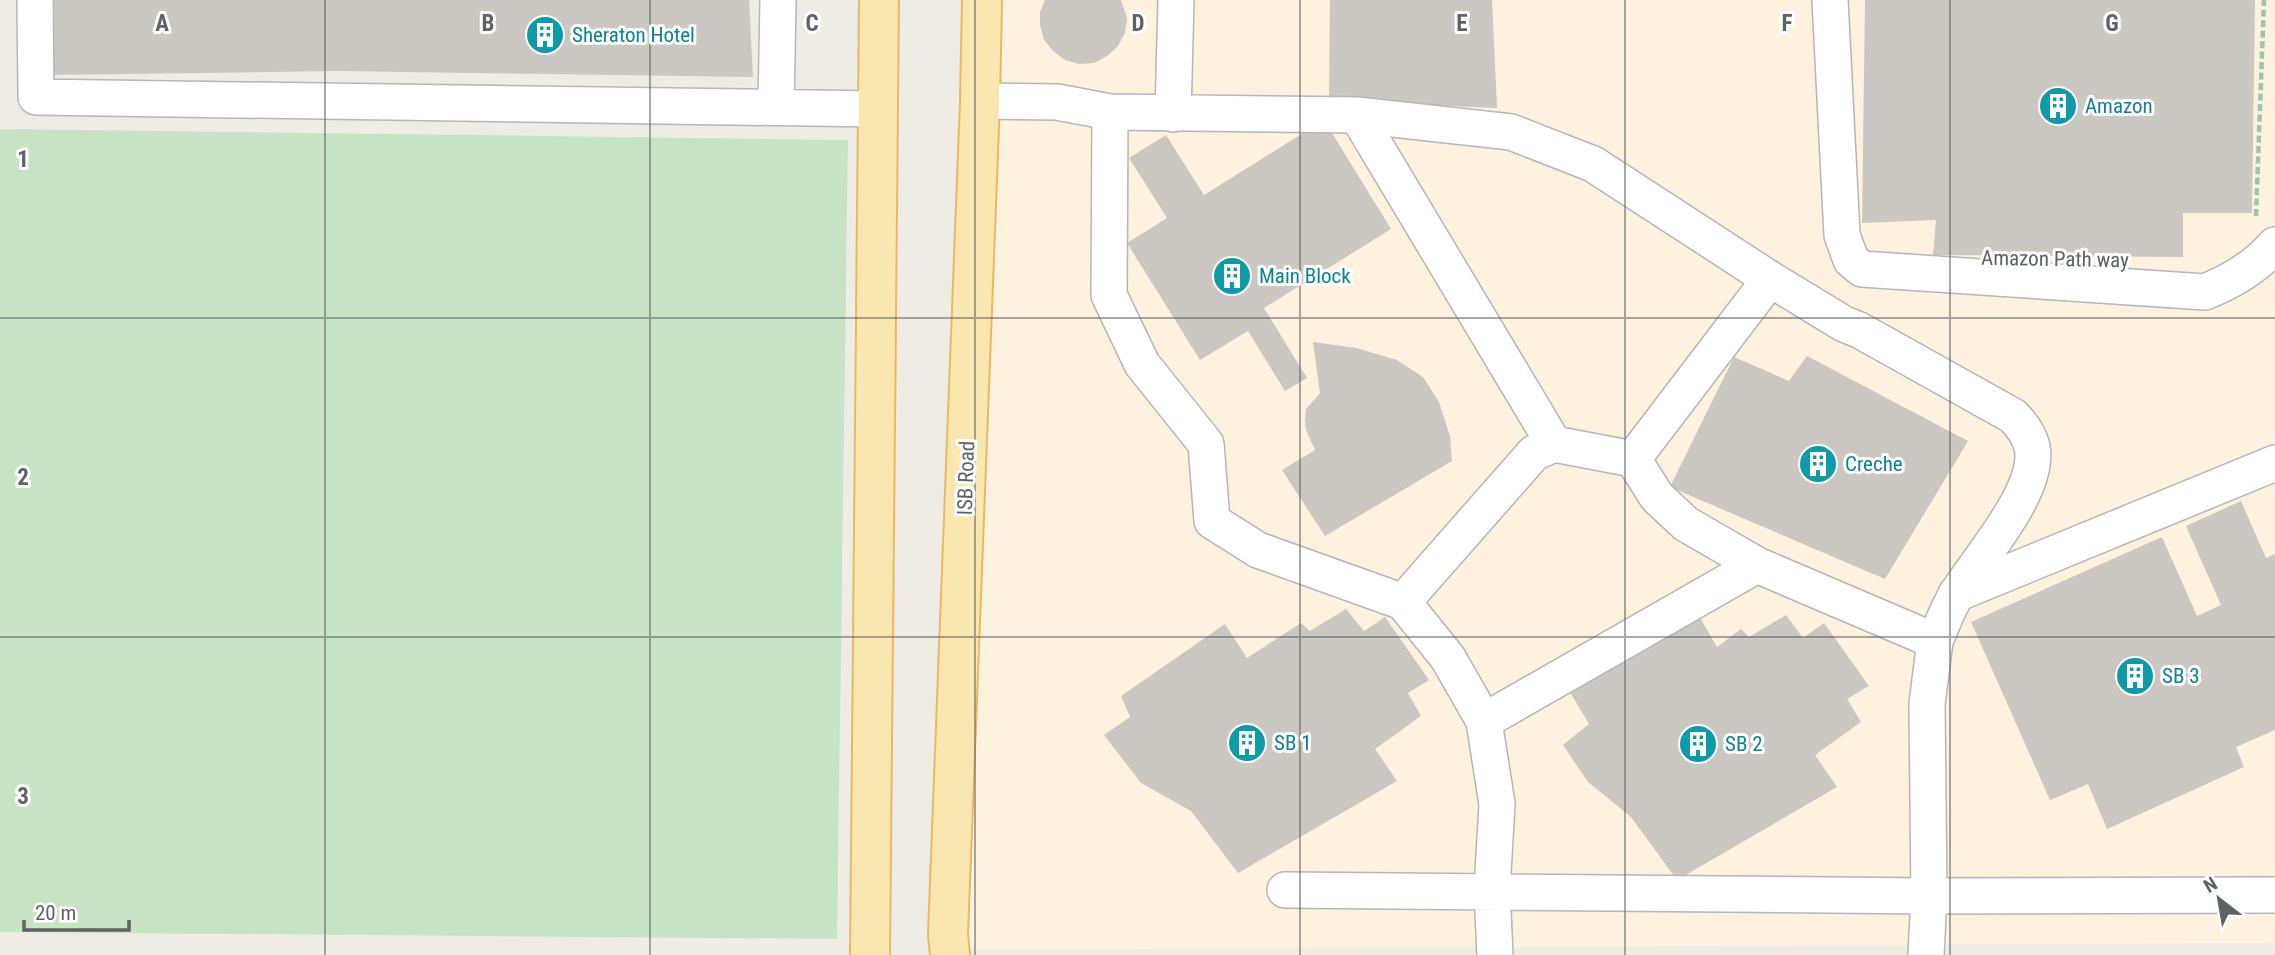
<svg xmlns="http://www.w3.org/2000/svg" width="2275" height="955" font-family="'Roboto Condensed',sans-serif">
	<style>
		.commercial { fill: #fcf2de }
		.green { fill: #c7e5c4 }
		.building { fill: #cbc7c2 }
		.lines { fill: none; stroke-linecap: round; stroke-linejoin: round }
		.minor-casing { stroke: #b3b6ba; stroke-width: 38 }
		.major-casing { stroke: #e9b865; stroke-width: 42 }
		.path { stroke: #9ec6a6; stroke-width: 4.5; stroke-dasharray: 7 3.5; stroke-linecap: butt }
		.minor { stroke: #fff; stroke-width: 35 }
		.major { stroke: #fae7b0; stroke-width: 38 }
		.grid { fill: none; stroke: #5e6265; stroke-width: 2; stroke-opacity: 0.55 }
		.labels { text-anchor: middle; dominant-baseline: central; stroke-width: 6; stroke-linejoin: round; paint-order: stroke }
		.culture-label { font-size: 21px; fill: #0d838f; stroke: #fff; text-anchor: start }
		.street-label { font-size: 21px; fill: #5e6265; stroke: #fff }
		.grid-label { font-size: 23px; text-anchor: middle; font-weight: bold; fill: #5e6265; stroke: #fff; stroke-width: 6; stroke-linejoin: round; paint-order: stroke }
	</style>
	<rect width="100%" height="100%" fill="#efece6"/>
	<path class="commercial" d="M982,0H2275V943L961,950Z"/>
	<path class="green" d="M0,129L848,140L837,939L0,932Z"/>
	<path class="building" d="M50,0H749L753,77L338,71L51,75Z
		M1045,0H1121L1127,18L1125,33L1118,46L1107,56L1094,63L1079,64L1065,60L1053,51L1044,40L1040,25V12Z
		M1330,0H1492L1497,108L1329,101Z
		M1865,0H2255L2252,213H2183V257L1933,255L1936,220L1862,223Z
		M1324,120L1391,229L1264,308L1307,378L1285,391L1248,331L1200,360L1127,243L1167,218L1129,158L1166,135L1204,195Z
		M1313,342L1356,348L1397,360L1423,377L1439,402L1450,436L1452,461L1325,536L1282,470L1315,450L1306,430L1305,421L1306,409L1320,393Z
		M1807,356L1968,441L1885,579L1670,487L1734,357L1789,381Z
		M2241,501L2266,558L2275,554V730L2236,747L2244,767L2107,829L2088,784L2050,800L1971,622L2162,537L2197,616L2221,605L2186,526Z
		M1694,607L1717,647L1741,629L1749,637L1786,615L1803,638L1824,623L1869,686L1847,699L1861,722L1815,755L1837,787L1677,880L1631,817L1588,782L1563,745L1589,724L1567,687Z
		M1346,609L1364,631L1385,617L1429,680L1408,693L1421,716L1375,749L1397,781L1238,873L1191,811L1141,783L1104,735L1130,717L1121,696L1225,624L1247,658L1301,623L1310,631Z"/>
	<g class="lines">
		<defs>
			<path id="minor" d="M35,0L36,97L878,109
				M1830,0L1842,235L1851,260L1862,269L2205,292C2232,281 2256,267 2275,245
				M980,101L1057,102L1110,112L1357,115L1511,132L1593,164L1770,279L1633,459
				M776,107L778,0
				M1110,112L1109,295L1142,364L1206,444L1212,521L1258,550L1403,602
				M1173,114L1176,0
				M1357,115L1554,444
				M1770,279L1844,324L1859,330L2013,416C2022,425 2029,434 2032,447C2041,489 1980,557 1958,592C1948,607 1942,625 1935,641
				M1956,594L2275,463
				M1484,721L1757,565
				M1285,890L1929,896L2275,895
				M1495,955L1492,890L1497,804L1484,721L1448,658L1403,602L1534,453L1554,444L1633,459L1657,497L1686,524L1757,565L1935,641L1927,704L1929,896L1926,955"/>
			<path id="major" d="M870,955L879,0
				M950,955L948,934L980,101L982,0"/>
		</defs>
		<use href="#minor" class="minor-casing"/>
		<use href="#major" class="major-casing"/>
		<path class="path" d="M2256,216L2264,0"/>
		<use href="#minor" class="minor"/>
		<use href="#major" class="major"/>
	</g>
	<path class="grid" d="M325,0V955M650,0V955M975,0V955M1300,0V955M1625,0V955M1950,0V955M0,318H2275M0,637H2275"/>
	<defs>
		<symbol id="building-disc" viewBox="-11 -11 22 22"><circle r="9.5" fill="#0f9aa8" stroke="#fff"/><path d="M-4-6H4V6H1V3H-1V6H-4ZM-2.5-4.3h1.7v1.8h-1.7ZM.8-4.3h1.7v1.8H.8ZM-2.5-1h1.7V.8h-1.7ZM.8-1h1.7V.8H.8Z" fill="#fff"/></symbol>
	</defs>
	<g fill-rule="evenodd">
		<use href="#building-disc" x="523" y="13" width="44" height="44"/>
		<use href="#building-disc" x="2036" y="84" width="44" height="44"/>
		<use href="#building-disc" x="1210" y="254" width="44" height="44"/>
		<use href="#building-disc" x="1796" y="442" width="44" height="44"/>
		<use href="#building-disc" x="2113" y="654" width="44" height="44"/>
		<use href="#building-disc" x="1225" y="721" width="44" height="44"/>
		<use href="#building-disc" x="1676" y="722" width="44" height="44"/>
	</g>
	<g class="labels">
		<g class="culture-label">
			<text x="572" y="35">Sheraton Hotel</text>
			<text x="2085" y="106">Amazon</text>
			<text x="1259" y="276">Main Block</text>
			<text x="1845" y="464">Creche</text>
			<text x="2162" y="676">SB 3</text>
			<text x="1274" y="743">SB 1</text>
			<text x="1725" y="744">SB 2</text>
		</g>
		<g class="street-label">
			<text transform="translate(2055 259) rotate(1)">Amazon Path way</text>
			<text transform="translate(966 478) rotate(-88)">ISB Road</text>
		</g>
	</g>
	<g class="grid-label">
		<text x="162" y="31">A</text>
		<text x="488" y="31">B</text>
		<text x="812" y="31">C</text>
		<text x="1138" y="31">D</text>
		<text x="1462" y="31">E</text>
		<text x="1787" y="31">F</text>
		<text x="2112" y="31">G</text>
		<text x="23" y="167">1</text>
		<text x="23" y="485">2</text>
		<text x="23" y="804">3</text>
	</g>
	<g transform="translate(2219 899) rotate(329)" stroke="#ffffff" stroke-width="5" paint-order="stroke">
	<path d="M0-5L12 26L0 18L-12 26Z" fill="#5e6265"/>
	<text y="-10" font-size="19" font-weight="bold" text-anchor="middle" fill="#5e6265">N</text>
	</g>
	<path d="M24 920v10h105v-10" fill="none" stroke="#5e6265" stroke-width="3.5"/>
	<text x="35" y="920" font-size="21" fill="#5e6265" stroke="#ffffff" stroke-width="5" paint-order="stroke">20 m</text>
</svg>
